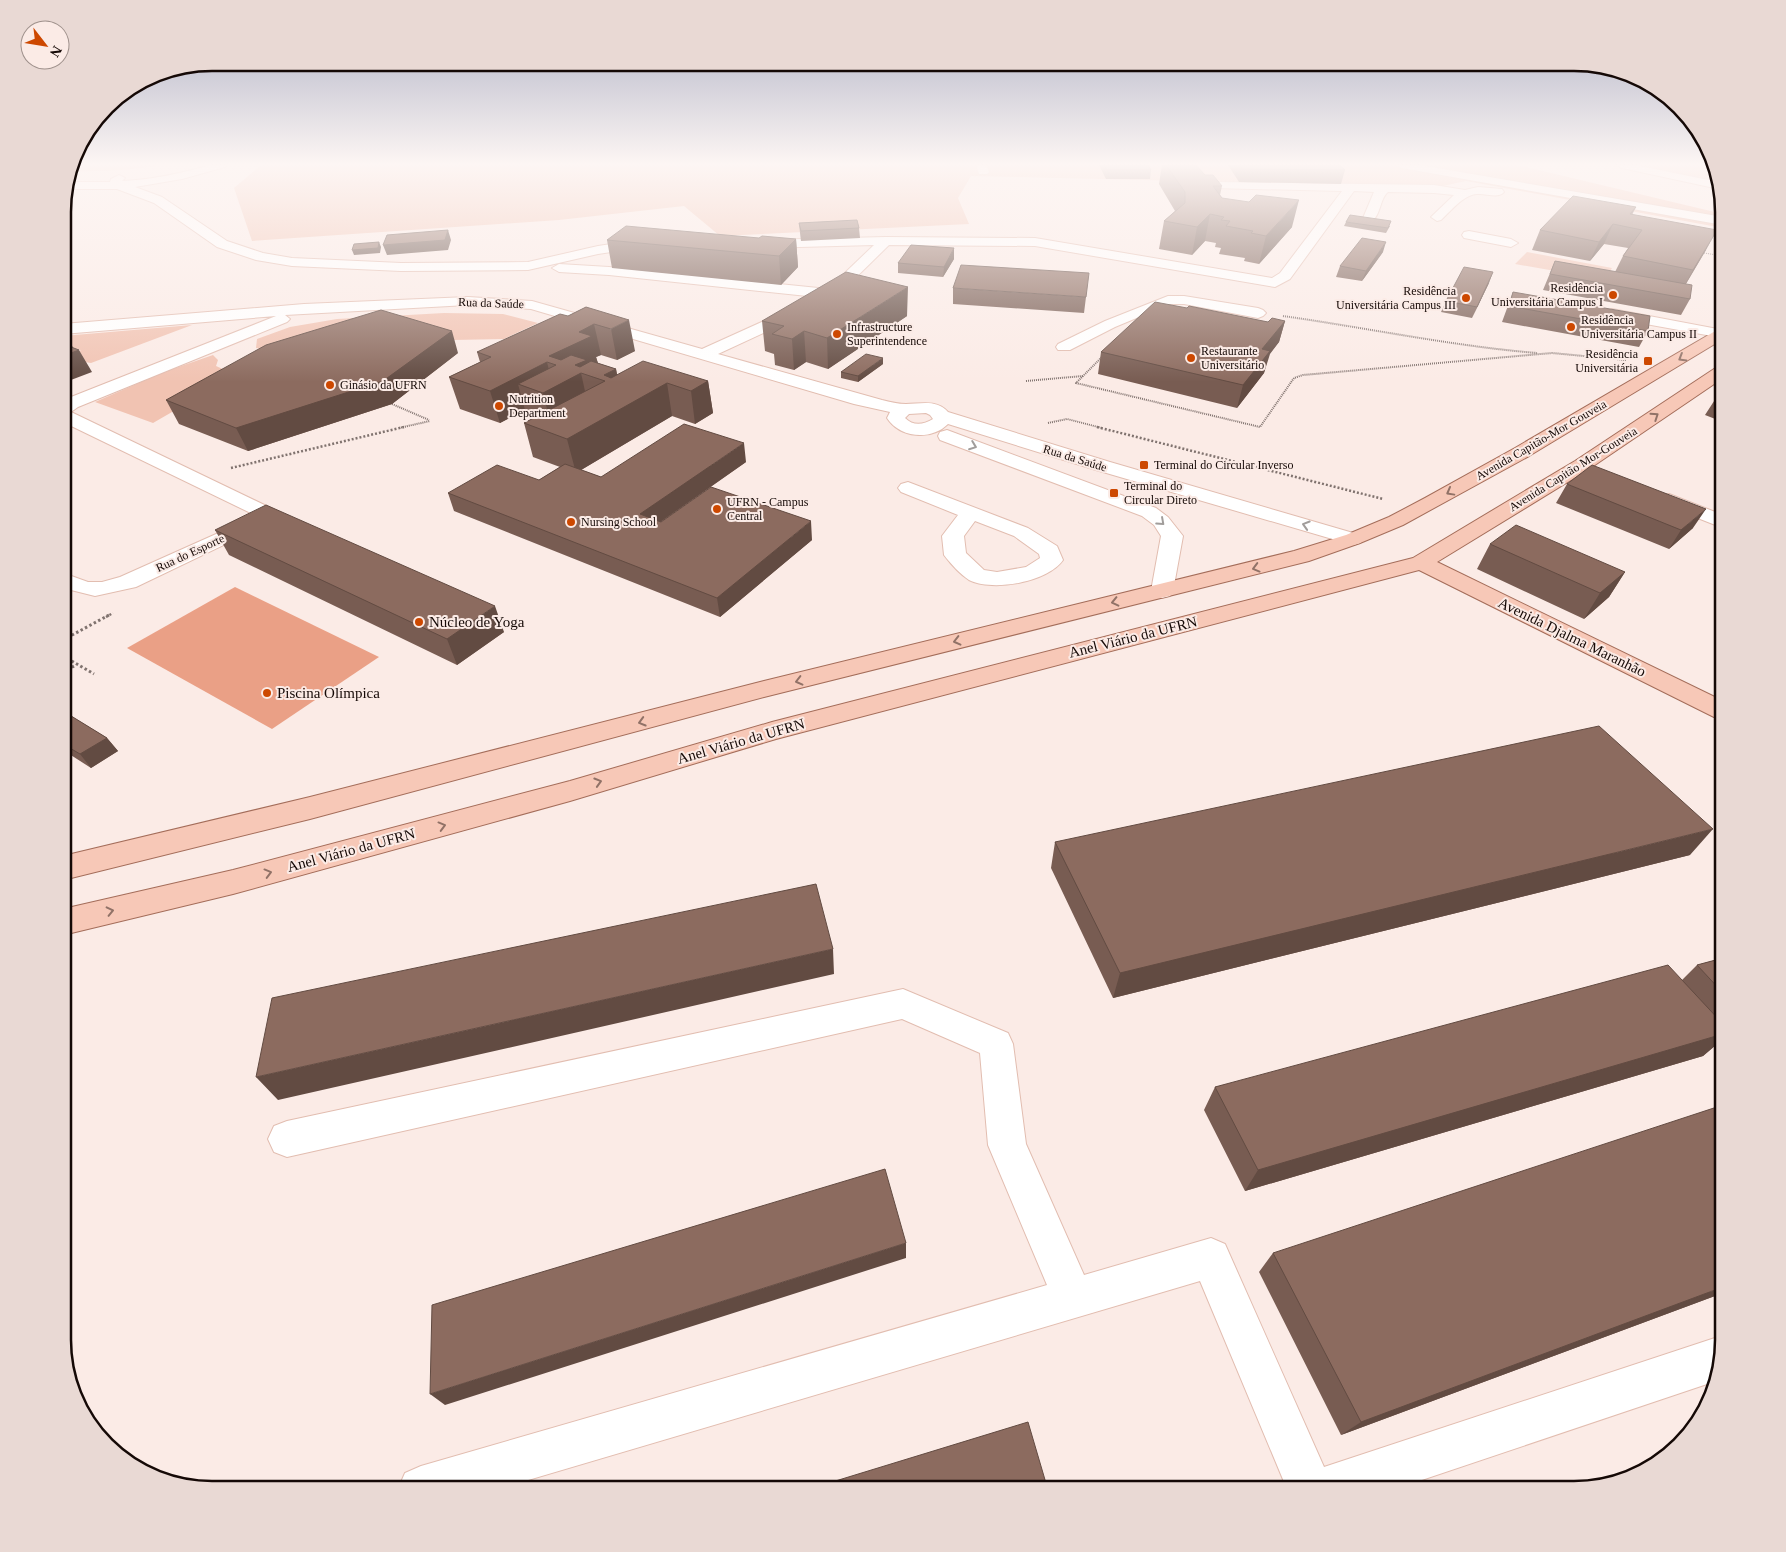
<svg xmlns="http://www.w3.org/2000/svg" width="1786" height="1552" font-family="Georgia,serif">
	<style>
		.green { fill: #f1c3b2 }
		.water { fill: #eaa086 }
		.lines { fill: none; stroke-linecap: round; stroke-linejoin: round }
		.minor-casing { stroke: #e2bdb0; stroke-width: 2 }
		.major-casing { stroke: #a46d5a; stroke-width: 2 }
		.path-far3 { stroke: #80736f; stroke-width: 1; stroke-dasharray: 1 1; stroke-linecap: butt }
		.path-far2 { stroke: #80736f; stroke-width: 2; stroke-dasharray: 1 1; stroke-linecap: butt }
		.path-far1 { stroke: #80736f; stroke-width: 2.5; stroke-dasharray: 2 2; stroke-linecap: butt }
		.path { stroke: #80736f; stroke-width: 3; stroke-dasharray: 2.5 2.5; stroke-linecap: butt }
		.minor { fill: #fff; fill-rule: evenodd }
		.major { fill: #f7c8b7; fill-rule: evenodd }
		.wall { fill: #785c52 }
		.shaded-wall { fill: #624b42 }
		.building { fill: #8c6b5f; stroke: #624b42 }
		.oneway { stroke: #917267 }
		.oneway2 { stroke: #a19d9b }
		.poi-dot { fill: #cd4800; stroke: #fbebe6; stroke-width: 2 }
		.labels { text-anchor: middle; dominant-baseline: central; stroke-width: 4; stroke-linejoin: round; paint-order: stroke }
		.far-poi-label { font-size: 12px; fill: #150906; stroke: #fbebe6; text-anchor: start }
		.far-street-label { font-size: 12px; fill: #150906; stroke: #fbebe6 }
		.poi-label { font-size: 15px; fill: #150906; stroke: #fbebe6; text-anchor: start }
		.street-label { font-size: 15px; fill: #150906; stroke: #fbebe6 }
		.rim { fill: none; stroke: #150906; stroke-width: 2.5 }
	</style>
	<rect width="100%" height="100%" fill="#fbebe6"/>
	<path class="green" d="M73,165H162C132,170 102,172 71,171Z
		M261,165H1518L1723,214V228L1466,181L1438,187L971,176L958,198L969,224L720,236L684,206L559,220L252,241L234,188Z
		M1631,165H1714L1718,183Z
		M1527,252L1612,268L1608,274L1629,284L1515,264Z
		M444,313L503,314L538,323L504,339L453,340L278,352L256,348L257,339L290,327L337,319Z
		M192,325L91,363L66,359L81,350L63,349V336Z
		M213,355L218,360L216,366L236,375L153,423L95,402L164,372Z"/>
	<path class="water" d="M235,587L379,657L272,729L127,648Z"/>
	<g class="lines">
		<defs>
			<path id="minor" d="M211,165H227L225,167L182,179L135,187L162,197L227,241L263,253L292,258L401,263L528,262L598,246L644,239L651,243L644,247L598,254L528,270L401,271L292,266L256,260L217,247L154,203L117,189H66L68,182H110L111,179L119,175L125,178L122,181C152,180 182,173 211,165Z
				M976,165H986L989,172L987,174H979Z
				M1396,165H1419L1723,217V225L1402,168Z
				M1616,165H1635L1718,182L1719,189L1622,168Z
				M1215,182L1434,185L1465,190L1478,187L1502,189L1504,192C1498,199 1486,193 1477,194C1463,195 1451,211 1441,220L1437,221L1431,217L1454,195L1434,193L1388,192C1379,199 1381,219 1369,222L1363,218L1374,192L1354,191L1290,279L1275,287L1035,246L889,245L836,297L824,305L718,354L882,400C890,402 898,404 906,404C920,404 937,399 948,412L1110,462L1360,535L1364,539L1360,543L1353,545L1346,543L1096,470L948,424C931,441 900,438 887,418L890,412L854,404L531,309L468,305L285,315L290,319L287,322L78,407L71,412L277,511L280,515L277,519L270,521L263,519L63,422V401L66,399L276,316L63,334V324L304,304L468,297L532,301L702,349L817,297L609,275L559,272L552,268L559,264L609,267L828,289L874,245L760,248L753,244L760,240L886,237L1035,238L1272,278L1280,273L1342,191L1211,188L1209,186L1211,184ZM926,413L930,415L933,419C923,425 913,426 905,418L909,414Z
				M1469,231L1511,239L1518,243L1511,247L1464,238L1462,235L1464,232Z
				M1168,296H1184L1258,308L1263,310L1266,313L1263,316L1258,318L1184,304H1170L1115,327L1070,350H1058L1056,347L1058,344L1105,321Z
				M1612,309L1723,330V338L1607,317L1604,314L1607,311Z
				M947,430L1156,508L1168,517L1183,536L1173,591L1170,596L1162,598L1154,596L1151,591L1161,536L1154,525L1142,516L940,440L938,436L940,432Z
				M908,482L1028,528L1057,546L1063,560C1048,582 993,592 969,580C961,575 950,563 944,555L942,536L958,515L901,492L898,488L901,484ZM975,521L1014,536L1039,554L1040,558L1026,567L997,572L984,570L966,553L964,536Z
				M1669,494L1723,515V528L1662,504L1659,500L1662,496Z
				M252,518L259,520L262,524L259,528L136,587L95,596L63,588V573L88,582H102L120,577Z
				M903,989L1008,1033L1013,1044L1026,1144L1084,1275L1211,1238L1225,1244L1324,1467L1721,1336L1723,1337V1349L1716,1381L1395,1489H1287L1200,1281L498,1489H398L405,1473L421,1466L1047,1285L988,1145L980,1053L902,1019L287,1157L274,1152L268,1139L274,1126L287,1121Z"/>
			<path id="major" d="M1723,328V339L1529,456L1403,525L1360,543L1309,561L764,697L310,819L63,880V856L310,797L764,681L1294,551L1346,535L1389,517L1425,498L1515,448L1717,330Z
				M1723,366V378L1589,469L1437,562L1723,701V720L1714,717L1419,570L776,739L570,801L233,894L63,935V909L233,870L570,781L772,722L1413,558L1575,461L1717,367Z"/>
		</defs>
		<use href="#minor" class="minor-casing"/>
		<use href="#major" class="major-casing"/>
		<path class="path-far3" d="M1704,253L1723,256"/>
		<path class="path-far2" d="M1283,316C1368,328 1452,346 1537,353
			M1103,356L1076,383L1260,427L1294,378L1303,375L1552,353L1626,360
			M1026,381L1083,376
			M392,404L429,420
			M1048,423L1067,419L1102,428
			M399,428L430,421"/>
		<path class="path-far1" d="M1097,427L1383,499
			M231,468L404,427
			M106,617L113,613"/>
		<path class="path" d="M63,640L109,615
			M63,656L94,674
			M63,672L76,665"/>
		<use href="#minor" class="minor"/>
		<use href="#major" class="major"/>
	</g>
	<path class="wall" d="M1099,165H1148L1151,170L1150,179H1106Z
		M1162,165H1196L1205,175L1222,186L1220,195L1222,198L1292,227L1259,264L1244,261L1245,258L1219,254L1221,248L1215,247L1216,243L1205,241L1192,255L1159,249L1164,221L1175,211L1159,184Z
		M1228,165H1340L1345,170L1341,184L1239,182Z
		M1636,207L1632,215L1706,250L1686,284L1690,299L1681,315L1543,290L1555,261L1615,272L1623,256L1628,248L1604,244L1590,261L1532,250L1540,230Z
		M1346,222L1390,226L1386,233L1344,226Z
		M799,223L859,228L860,238L801,241L800,233Z
		M759,238L796,239L798,267L781,285L612,268L607,240Z
		M1383,252L1362,281L1336,277L1340,266Z
		M954,259L943,277L898,273V263Z
		M1489,283L1472,318L1441,312L1446,301Z
		M953,288L1086,297L1084,313L953,304Z
		M1513,292L1648,331L1639,347L1502,322Z
		M586,307L635,351L617,360L601,355L596,357L598,363L616,369L617,375L708,381L713,413L695,424L672,416L581,470L601,477L746,462L661,522L812,540L720,617L454,511L448,493L539,480L560,467L533,457L524,423L533,419L527,417L525,410L500,423L460,409L449,377L480,362L477,352L568,316Z
		M1187,308L1268,322L1285,321L1279,342L1269,354L1264,373L1237,408L1098,374L1101,352Z
		M907,316L828,369L806,362L794,370L775,365L774,354L765,351L762,321Z
		M458,353L392,404L248,451L179,424L166,400Z
		M883,364L858,382L841,378V372Z
		M1723,393V422L1705,415L1716,398Z
		M1567,484L1693,528L1669,549L1556,503Z
		M215,530L504,632L457,665L229,555Z
		M1490,544L1625,572L1609,597L1584,619L1477,569Z
		M63,711L107,738L118,751L91,768L63,750Z
		M1055,842L1690,855L1113,998L1051,868Z
		M1723,958V1039L1703,1056L1245,1191L1204,1110L1215,1087L1682,980L1697,965Z
		M1273,1253L1723,1293L1341,1435L1259,1272Z"/>
	<path class="shaded-wall" d="M1299,200L1292,227L1259,264L1266,236Z
		M1210,214L1205,241L1192,255L1197,227Z
		M1613,224L1604,244L1590,261L1599,242Z
		M448,230L451,240L448,250L387,255L383,245Z
		M1717,230L1706,250L1682,290L1693,270Z
		M796,239L798,267L781,285L779,256Z
		M379,242L381,247L380,253L354,255L352,250Z
		M1386,242L1383,252L1362,281L1366,271Z
		M954,248V259L943,277L944,267Z
		M1493,272L1489,283L1472,318L1477,307Z
		M908,287L907,316L828,369L827,338Z
		M629,320L635,351L617,360L611,329Z
		M1285,321L1279,342L1270,354L1264,373L1237,408L1243,385L1262,349Z
		M594,324L601,355L596,357L599,367L581,373L588,405L551,425L543,393L518,384L525,410L500,423L490,391L547,362L553,387L556,365L549,356L579,332Z
		M63,330L75,351L79,350L92,372L63,383Z
		M452,331L458,353L392,404L248,451L236,428Z
		M804,331L806,362L794,370L792,339Z
		M883,358V364L858,382V376Z
		M616,369L622,401L604,375Z
		M708,381L713,413L695,424L691,391Z
		M667,383L672,416L576,473L567,439Z
		M744,443L746,462L644,533L640,514Z
		M1706,509L1693,528L1669,549L1681,530Z
		M811,521L812,540L720,617L717,598Z
		M1625,572L1609,597L1584,619L1600,593Z
		M495,606L504,632L457,665L447,639Z
		M107,738L118,751L91,768L80,754Z
		M1713,829L1690,855L1113,998L1120,973Z
		M833,949L834,974L278,1100L256,1077Z
		M1723,1034V1039L1703,1056L1245,1191L1258,1170Z
		M906,1243V1258L445,1405L430,1394Z
		M1723,1287V1293L1341,1435L1361,1422Z"/>
	<path class="building" d="M1104,165H1148L1151,170H1107Z
		M1166,165H1196L1205,175H1213L1222,186H1213L1222,198L1249,202L1256,195L1299,200L1266,236L1251,233L1253,231L1226,226L1230,221L1221,220L1224,217L1210,214L1197,227L1164,221L1185,203V192Z
		M1240,165H1340L1345,170L1242,169Z
		M1573,196L1636,207L1630,214L1717,230L1693,270L1623,256L1642,230L1613,224L1599,242L1540,230Z
		M1350,215L1391,221L1388,228L1346,222Z
		M857,220L859,228L801,231L799,223Z
		M626,226L759,238L762,236L796,239L779,256L607,240Z
		M448,230L445,240L383,245L387,235Z
		M1362,238L1386,242L1366,271L1340,266Z
		M379,242L378,248L352,250L354,244Z
		M911,245L954,248L944,267L898,263Z
		M1555,261L1692,285L1690,299L1550,274Z
		M961,265L1089,273L1086,297L953,288Z
		M1464,267L1493,272L1477,307L1446,301Z
		M846,272L908,287L827,338L804,331L792,339L772,334L784,326L762,321Z
		M1513,292L1650,316L1648,331L1509,306Z
		M1155,302L1187,308L1189,306L1268,322L1272,318L1285,321L1262,349L1270,351L1243,385L1101,352Z
		M586,307L629,320L611,329L594,324L579,332L592,336L549,356L561,360L571,355L587,360L575,365L580,367L591,361L616,369L604,375L611,378L643,361L708,381L691,391L667,383L567,439L524,423L605,381L581,373L543,393L518,384L556,365L547,362L490,391L449,377L491,357L477,352L560,314L568,316Z
		M381,310L452,331L383,381L236,428L166,400L266,345Z
		M63,344L79,350L63,356Z
		M866,354L883,358L858,376L841,372Z
		M1723,393V400L1716,398Z
		M684,424L744,443L640,514L661,522L711,487L811,521L717,598L448,493L497,465L539,480L565,464L601,477Z
		M1592,465L1706,509L1681,530L1567,484Z
		M266,505L495,606L447,639L215,530Z
		M1516,525L1625,572L1600,593L1490,544Z
		M63,711L107,738L80,754L63,744Z
		M1599,726L1713,829L1120,973L1055,842Z
		M816,884L833,949L256,1077L272,998Z
		M1723,958V993L1697,965Z
		M1668,965L1723,1024V1034L1258,1170L1215,1087Z
		M1723,1105V1287L1361,1422L1273,1253Z
		M885,1169L906,1243L430,1394L432,1305Z
		M1028,1422L1048,1490H806Z"/>
	<defs><path id="oneway-chevron" d="M-2-3.5L2.5 0L-2 3.5" fill="none" stroke-width="1.6" stroke-linecap="round" stroke-linejoin="round" transform="scale(1.25)"/></defs>
	<g class="oneway">
		<use href="#oneway-chevron" transform="translate(1682 358) rotate(149)"/>
		<use href="#oneway-chevron" transform="translate(1655 416) rotate(-34)"/>
		<use href="#oneway-chevron" transform="translate(1450 492) rotate(151)"/>
		<use href="#oneway-chevron" transform="translate(1256 568) rotate(165)"/>
		<use href="#oneway-chevron" transform="translate(1115 602) rotate(167)"/>
		<use href="#oneway-chevron" transform="translate(957 641) rotate(166)"/>
		<use href="#oneway-chevron" transform="translate(799 681) rotate(166)"/>
		<use href="#oneway-chevron" transform="translate(642 722) rotate(164)"/>
		<use href="#oneway-chevron" transform="translate(598 782) rotate(-17)"/>
		<use href="#oneway-chevron" transform="translate(442 826) rotate(-15)"/>
		<use href="#oneway-chevron" transform="translate(268 873) rotate(-15)"/>
		<use href="#oneway-chevron" transform="translate(110 911) rotate(-13)"/>
	</g>
	<g class="oneway2">
		<use href="#oneway-chevron" transform="translate(973 446) rotate(21)"/>
		<use href="#oneway-chevron" transform="translate(1161 522) rotate(42)"/>
		<use href="#oneway-chevron" transform="translate(1306 525) rotate(-163)"/>
	</g>
	<linearGradient id="sky" x2="0" y2="1"><stop stop-color="#a9acc1"/><stop offset="0.43" stop-color="#fdf6f4"/><stop offset="1" stop-color="#fdf6f4" stop-opacity="0"/></linearGradient>
	<rect width="1786" height="382" fill="url(#sky)"/>
	<g class="poi-dot">
		<circle cx="1613" cy="295" r="5"/>
		<circle cx="1466" cy="298" r="5"/>
		<circle cx="1571" cy="327" r="5"/>
		<circle cx="837" cy="334" r="5"/>
		<circle cx="1191" cy="358" r="5"/>
		<rect x="1643" y="356" width="10" height="10" rx="2.5"/>
		<circle cx="330" cy="385" r="5"/>
		<circle cx="499" cy="406" r="5"/>
		<rect x="1139" y="460" width="10" height="10" rx="2.5"/>
		<rect x="1109" y="488" width="10" height="10" rx="2.5"/>
		<circle cx="717" cy="509" r="5"/>
		<circle cx="571" cy="522" r="5"/>
		<circle cx="419" cy="622" r="5"/>
		<circle cx="267" cy="693" r="5"/>
	</g>
	<g class="labels">
		<g class="far-poi-label">
			<text x="1603" y="288" text-anchor="end">Residência<tspan x="1603" dy="14">Universitária Campus I</tspan></text>
			<text x="1456" y="291" text-anchor="end">Residência<tspan x="1456" dy="14">Universitária Campus III</tspan></text>
			<text x="1581" y="320">Residência<tspan x="1581" dy="14">Universitária Campus II</tspan></text>
			<text x="847" y="327">Infrastructure<tspan x="847" dy="14">Superintendence</tspan></text>
			<text x="1201" y="351">Restaurante<tspan x="1201" dy="14">Universitário</tspan></text>
			<text x="1638" y="354" text-anchor="end">Residência<tspan x="1638" dy="14">Universitária</tspan></text>
			<text x="340" y="385">Ginásio da UFRN</text>
			<text x="509" y="399">Nutrition<tspan x="509" dy="14">Department</tspan></text>
			<text x="1154" y="465">Terminal do Circular Inverso</text>
			<text x="1124" y="486">Terminal do<tspan x="1124" dy="14">Circular Direto</tspan></text>
			<text x="727" y="502">UFRN - Campus<tspan x="727" dy="14">Central</tspan></text>
			<text x="581" y="522">Nursing School</text>
		</g>
		<g class="far-street-label">
			<text transform="translate(491 303) rotate(2)">Rua da Saúde</text>
			<text transform="translate(1541 440) rotate(-30)">Avenida Capitão-Mor Gouveia</text>
			<text transform="translate(1075 458) rotate(17)">Rua da Saúde</text>
			<text transform="translate(1573 469) rotate(-32)">Avenida Capitão Mor-Gouveia</text>
			<text transform="translate(190 553) rotate(-25)">Rua do Esporte</text>
		</g>
		<g class="poi-label">
			<text x="429" y="622">Núcleo de Yoga</text>
			<text x="277" y="693">Piscina Olímpica</text>
		</g>
		<g class="street-label">
			<text transform="translate(1133 637) rotate(-14)">Anel Viário da UFRN</text>
			<text transform="translate(1572 637) rotate(26)">Avenida Djalma Maranhão</text>
			<text transform="translate(741 741) rotate(-16)">Anel Viário da UFRN</text>
			<text transform="translate(351 850) rotate(-15)">Anel Viário da UFRN</text>
		</g>
	</g>
	<path d="M0 0H1786V1552H0ZM212 71H1574A141 141 0 0 1 1715 212V1340A141 141 0 0 1 1574 1481H212A141 141 0 0 1 71 1340V212A141 141 0 0 1 212 71Z" fill="#e9d9d4" fill-rule="evenodd"/>
	<path class="rim" d="M212 71H1574A141 141 0 0 1 1715 212V1340A141 141 0 0 1 1574 1481H212A141 141 0 0 1 71 1340V212A141 141 0 0 1 212 71Z"/>
	<g transform="translate(45 45) rotate(121)"><circle r="24" fill="#fbebe6" stroke="#9f918c"/>
	<path d="M0-4L9 19L0 12L-9 19Z" fill="#cd4800"/>
	<text y="-8" font-size="14" font-weight="bold" text-anchor="middle" fill="#150906">N</text>
	</g>
</svg>
